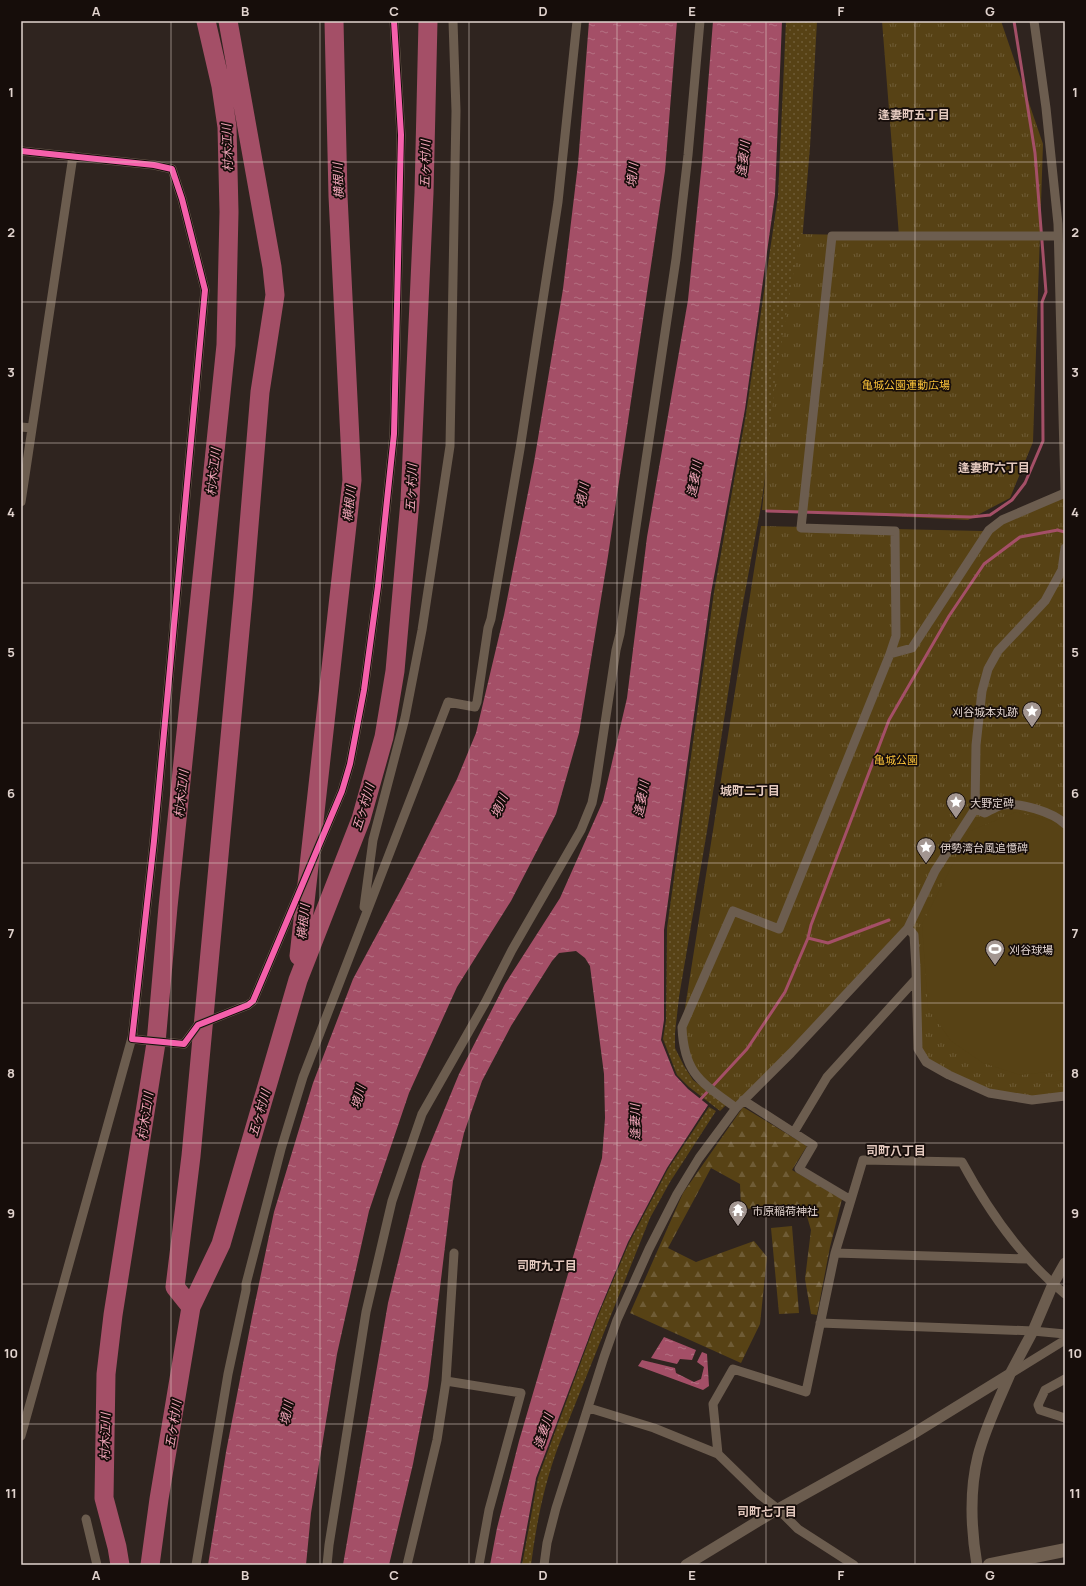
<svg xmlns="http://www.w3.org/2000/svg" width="1086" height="1586" font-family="Manrope,'Noto Sans JP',sans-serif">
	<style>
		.grass { fill: url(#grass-dots) }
		.forest { fill: url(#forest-firs) }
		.park { fill: url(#park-tufts) }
		.pitch { fill: #574215 }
		.water { fill: url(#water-ripples) }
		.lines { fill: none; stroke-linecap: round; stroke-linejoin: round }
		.stream { stroke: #a44f67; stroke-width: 3 }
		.river { stroke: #a44f67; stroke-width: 19 }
		.minor { stroke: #6c5d4f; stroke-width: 9 }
		.tertiary { stroke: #6c5d4f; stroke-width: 11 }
		.primary { stroke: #6f5f50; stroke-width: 14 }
		.cycleway-casing { stroke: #160d0a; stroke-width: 8 }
		.cycleway { stroke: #f560ab; stroke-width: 6 }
		.grid { fill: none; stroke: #e1d3ce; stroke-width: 1; stroke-opacity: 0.55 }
		.labels { text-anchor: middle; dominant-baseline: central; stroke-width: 3.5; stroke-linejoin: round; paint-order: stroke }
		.park-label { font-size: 11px; fill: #f5be38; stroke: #160d0a }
		.poi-label { font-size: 11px; fill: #e1d3ce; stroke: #160d0a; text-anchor: start }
		.neighbourhood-label { font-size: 12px; font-weight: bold; fill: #e4c9be; stroke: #160d0a }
		.water-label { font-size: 12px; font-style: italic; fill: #f1a5b8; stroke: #160d0a }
		.neatline { fill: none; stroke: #e1d3ce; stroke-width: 1.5 }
		.grid-label { font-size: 13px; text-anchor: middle; font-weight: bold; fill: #e1d3ce }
	</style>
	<defs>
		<pattern id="grass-dots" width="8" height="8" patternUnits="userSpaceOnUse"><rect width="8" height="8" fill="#574215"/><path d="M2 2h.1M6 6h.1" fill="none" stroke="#6f5c36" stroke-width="1.8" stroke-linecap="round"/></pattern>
		<pattern id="forest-firs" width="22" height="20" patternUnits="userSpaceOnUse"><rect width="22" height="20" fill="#574215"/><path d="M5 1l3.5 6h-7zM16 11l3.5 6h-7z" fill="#6f5c36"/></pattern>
		<pattern id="park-tufts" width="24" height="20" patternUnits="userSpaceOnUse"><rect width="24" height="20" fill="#574215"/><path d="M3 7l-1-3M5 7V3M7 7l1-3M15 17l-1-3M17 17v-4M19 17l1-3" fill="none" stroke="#6f5c36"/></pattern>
		<pattern id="water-ripples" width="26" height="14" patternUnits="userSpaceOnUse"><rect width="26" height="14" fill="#a44f67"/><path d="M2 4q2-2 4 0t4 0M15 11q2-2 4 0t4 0" fill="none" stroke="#b47082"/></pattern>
	</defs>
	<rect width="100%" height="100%" fill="#2f241f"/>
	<path class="grass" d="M786,21H817L810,147L801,254L780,375L761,506L736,641L708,825L679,997L675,1033V1048L684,1066L693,1080L726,1105L720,1111L689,1087L677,1075L663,1039L666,1020L667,928L714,592L746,414L778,196Z
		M709,1107L716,1111L670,1182L650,1218L558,1447C544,1485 536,1525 531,1565H522L538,1478L598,1316L629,1243L668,1169Z"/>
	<path class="forest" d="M743,1107L807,1146L792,1170L842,1199L830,1247L817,1315L811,1314L805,1279L811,1230L804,1206L741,1209L740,1184L711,1168L668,1248L696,1262L754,1241L767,1257L760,1324L741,1363L630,1313L683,1193Z
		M792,1226L799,1313L779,1314L771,1228Z"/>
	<path class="park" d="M882,21H1001L1043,144L1033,442L1010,498L968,520L762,510L775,381L800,234L899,236Z
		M1065,493V1096L1032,1100L989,1093L926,1062L918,1049L916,968L908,928L736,1108L697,1077L682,1027L761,526L982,531L989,530Z"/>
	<path class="pitch" d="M1016,812L1062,824L1065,827V1070L1020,1075L983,1063L951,1041L928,1008L922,924L970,831Z"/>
	<path class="water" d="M589,21H677L665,171L608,556L579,733L556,814L511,901L457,987L409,1093L369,1211L337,1354L311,1513L306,1565H208L226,1452L252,1317L274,1212L313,1083L353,979L404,884L457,779L476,733L504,615L534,462L563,289L578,164Z
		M713,21H782L775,195L745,409L711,593L664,930V1020L661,1040L675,1075L688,1089L708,1105L667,1168L628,1242L597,1316L536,1478L520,1565H490L497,1528L519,1441L602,1158L605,1118L604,1074L590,966L585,958L576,951L559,953L552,961L511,1026L482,1081L464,1133L453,1181L428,1386L413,1464L389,1565H343L388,1303L422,1164L459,1074L505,984L560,898L603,801L627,698L647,537L688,300L702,162Z
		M664,1337L696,1350L692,1360L680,1359L677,1364L651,1358Z
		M702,1352L707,1354L709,1386L703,1390L638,1366L642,1360L675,1368L676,1373L694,1382L701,1379L704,1367L697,1362Z"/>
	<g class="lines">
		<path class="stream" d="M767,511L971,517L990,515L1012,500L1025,483L1043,441L1042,302L1046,292L1035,153L1014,21
			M1057,530L1065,532
			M808,938L828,943L889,920
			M698,1102L747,1049L785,992L808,938L811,925L889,720L949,616L984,564L1020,537L1058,530"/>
		<path class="river" d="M299,956L352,480L338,196L334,21
			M191,1307L175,1287L191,1156L243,598L260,392L275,295L272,267L228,21
			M120,1565L117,1547L104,1498L106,1374L113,1315L156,1043L168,907L226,345L229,212L227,127L221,86L206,21
			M150,1565L159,1499L191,1307L221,1244L298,980L361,819L384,737L395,671L410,501L424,193L428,21"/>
		<path class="minor" d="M1034,21L1046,108L1058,224L1065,492
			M21,151L154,165L172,169L182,199L205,290L154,841L132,1039L184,1044L198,1025L248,1005L253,1001L342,791L350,764L364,690L378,586L394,434L401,135L394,21
			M21,427L32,428
			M21,502L73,156
			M890,654L896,636L895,531L801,528L832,236H1058
			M975,809L985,813C991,810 997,806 1003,805C1019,802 1053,812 1065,824
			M364,907L373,840L405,718L422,630L450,446L456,111L453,21
			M908,928L914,935L916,968L918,1049L926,1062L949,1075L989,1093L1032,1100L1065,1096
			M743,1100L813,1145L799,1169L851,1200L835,1253L806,1392L733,1369L713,1404L718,1454L760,1495L778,1509L798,1529L854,1565
			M736,1108C701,1082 684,1074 682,1027L733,911L779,929L890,654L912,648L989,530L1002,520L1065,493
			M794,1132L827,1077L916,979
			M851,1200L863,1160L962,1162C988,1210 1022,1259 1065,1294
			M835,1253L1028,1259
			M820,1323L1033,1331L1065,1334
			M1010,1374L1065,1340
			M1065,1379L1045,1390L1038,1405L1040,1410L1065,1418
			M446,1381L521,1393L489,1510L479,1565
			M589,1408L654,1428L718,1454
			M21,1436L133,1034
			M86,1519L97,1565
			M196,1565L228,1374L246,1290V1284L281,1149L303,1077L448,702L475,707L477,702L488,628L491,619L520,449L558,202L577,21
			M327,1565L329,1545L366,1312L392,1201L422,1114L485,1003L512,950L581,830L592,803L596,783L616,650L620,634L676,259L688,155L700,21
			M407,1565L437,1440L446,1381L454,1253
			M544,1565L547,1543L556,1508L604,1357L617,1320L649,1249L677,1194L699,1158L736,1108L791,1053L908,928L935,871L975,809L976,745L982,691L988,669L998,651L1045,601L1062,570L1065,548"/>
		<path class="tertiary" d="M686,1565L778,1509L911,1435L1010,1374L1033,1331L1053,1284L1065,1263
			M977,1565C971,1529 969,1492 978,1456C985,1428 999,1400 1010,1374"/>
		<path class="primary" d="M990,1565L1065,1550"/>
		<defs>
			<path id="cycleway" d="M21,151L154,165L172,169L182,199L205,290L154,841L132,1039L184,1044L198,1025L248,1005L253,1001L342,791L350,764L364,690L378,586L394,434L401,135L394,21"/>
		</defs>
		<use href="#cycleway" class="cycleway-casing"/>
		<use href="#cycleway" class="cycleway"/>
	</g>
	<path class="grid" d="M171,21V1565M320,21V1565M469,21V1565M617,21V1565M766,21V1565M915,21V1565M21,162H1065M21,302H1065M21,443H1065M21,583H1065M21,723H1065M21,863H1065M21,1003H1065M21,1143H1065M21,1284H1065M21,1424H1065"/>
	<defs>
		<symbol id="sight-pin" viewBox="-11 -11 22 30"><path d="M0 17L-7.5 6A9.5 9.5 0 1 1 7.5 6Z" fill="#a39691" stroke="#160d0a"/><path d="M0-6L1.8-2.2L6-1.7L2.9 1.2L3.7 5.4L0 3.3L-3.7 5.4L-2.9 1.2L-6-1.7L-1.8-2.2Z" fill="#fff"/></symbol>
		<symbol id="stadium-pin" viewBox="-11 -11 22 30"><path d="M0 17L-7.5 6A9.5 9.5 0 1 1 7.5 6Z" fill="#a39691" stroke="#160d0a"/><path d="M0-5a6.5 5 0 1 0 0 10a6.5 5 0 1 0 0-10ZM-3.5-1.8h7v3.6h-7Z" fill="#fff"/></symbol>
		<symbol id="temple-pin" viewBox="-11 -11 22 30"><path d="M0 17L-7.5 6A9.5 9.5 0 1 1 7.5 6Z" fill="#a39691" stroke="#160d0a"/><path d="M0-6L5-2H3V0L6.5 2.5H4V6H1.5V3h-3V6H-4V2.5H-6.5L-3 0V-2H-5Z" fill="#fff"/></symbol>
	</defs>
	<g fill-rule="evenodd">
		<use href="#sight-pin" x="1021" y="700" width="22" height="30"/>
		<use href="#sight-pin" x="945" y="791" width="22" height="30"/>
		<use href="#sight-pin" x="915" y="836" width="22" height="30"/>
		<use href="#stadium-pin" x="984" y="938" width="22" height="30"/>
		<use href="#temple-pin" x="727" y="1199" width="22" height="30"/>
	</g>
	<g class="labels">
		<g class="park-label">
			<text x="906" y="384">亀城公園運動広場</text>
			<text x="896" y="759">亀城公園</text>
		</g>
		<g class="poi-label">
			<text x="1018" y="711" text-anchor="end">刈谷城本丸跡</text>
			<text x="970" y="802">大野定碑</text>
			<text x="940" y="847">伊勢湾台風追憶碑</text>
			<text x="1009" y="949">刈谷球場</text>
			<text x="752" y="1210">市原稲荷神社</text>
		</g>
		<g class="neighbourhood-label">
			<text x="914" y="114">逢妻町五丁目</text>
			<text x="994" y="467">逢妻町六丁目</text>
			<text x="750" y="790">城町二丁目</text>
			<text x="896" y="1150">司町八丁目</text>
			<text x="547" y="1265">司町九丁目</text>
			<text x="767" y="1511">司町七丁目</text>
		</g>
		<g class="water-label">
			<text transform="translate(227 148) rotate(-92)">村木江川</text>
			<text transform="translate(743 159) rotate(-84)">逢妻川</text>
			<text transform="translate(425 164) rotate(-89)">五ヶ村川</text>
			<text transform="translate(632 175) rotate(-84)">境川</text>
			<text transform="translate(338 181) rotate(-92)">横根川</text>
			<text transform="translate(213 472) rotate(-84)">村木江川</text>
			<text transform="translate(694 479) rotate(-80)">逢妻川</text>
			<text transform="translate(411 488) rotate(-87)">五ヶ村川</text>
			<text transform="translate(582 495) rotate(-80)">境川</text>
			<text transform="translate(349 504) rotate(-84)">横根川</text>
			<text transform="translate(181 794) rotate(-84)">村木江川</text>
			<text transform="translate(641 799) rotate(-80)">逢妻川</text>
			<text transform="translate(499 806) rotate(-66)">境川</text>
			<text transform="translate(363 807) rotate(-73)">五ヶ村川</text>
			<text transform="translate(303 922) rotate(-84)">横根川</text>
			<text transform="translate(358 1097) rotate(-75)">境川</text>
			<text transform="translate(259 1113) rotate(-74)">五ヶ村川</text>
			<text transform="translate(145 1116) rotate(-82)">村木江川</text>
			<text transform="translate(635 1122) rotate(-91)">逢妻川</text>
			<text transform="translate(286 1413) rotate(-78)">境川</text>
			<text transform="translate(173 1424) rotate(-81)">五ヶ村川</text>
			<text transform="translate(543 1431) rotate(-72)">逢妻川</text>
			<text transform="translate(105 1437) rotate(-89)">村木江川</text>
		</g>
	</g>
	<rect width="1086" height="1586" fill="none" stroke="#160d0a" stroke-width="44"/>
	<rect x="22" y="22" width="1042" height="1542" class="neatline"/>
	<g class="grid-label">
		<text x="96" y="16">A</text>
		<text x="245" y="16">B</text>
		<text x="394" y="16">C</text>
		<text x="543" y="16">D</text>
		<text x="692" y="16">E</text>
		<text x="841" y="16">F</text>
		<text x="990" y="16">G</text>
		<text x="11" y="97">1</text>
		<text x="1075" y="97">1</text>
		<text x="11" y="237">2</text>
		<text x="1075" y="237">2</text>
		<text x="11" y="377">3</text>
		<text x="1075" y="377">3</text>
		<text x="11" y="517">4</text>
		<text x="1075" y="517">4</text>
		<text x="11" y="657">5</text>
		<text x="1075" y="657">5</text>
		<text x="11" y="798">6</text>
		<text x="1075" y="798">6</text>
		<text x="11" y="938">7</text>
		<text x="1075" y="938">7</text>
		<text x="11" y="1078">8</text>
		<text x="1075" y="1078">8</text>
		<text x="11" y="1218">9</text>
		<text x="1075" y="1218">9</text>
		<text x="11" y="1358">10</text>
		<text x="1075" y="1358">10</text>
		<text x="11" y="1498">11</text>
		<text x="1075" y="1498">11</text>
		<text x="96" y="1580">A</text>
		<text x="245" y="1580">B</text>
		<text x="394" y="1580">C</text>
		<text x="543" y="1580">D</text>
		<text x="692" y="1580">E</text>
		<text x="841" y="1580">F</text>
		<text x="990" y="1580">G</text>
	</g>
</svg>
